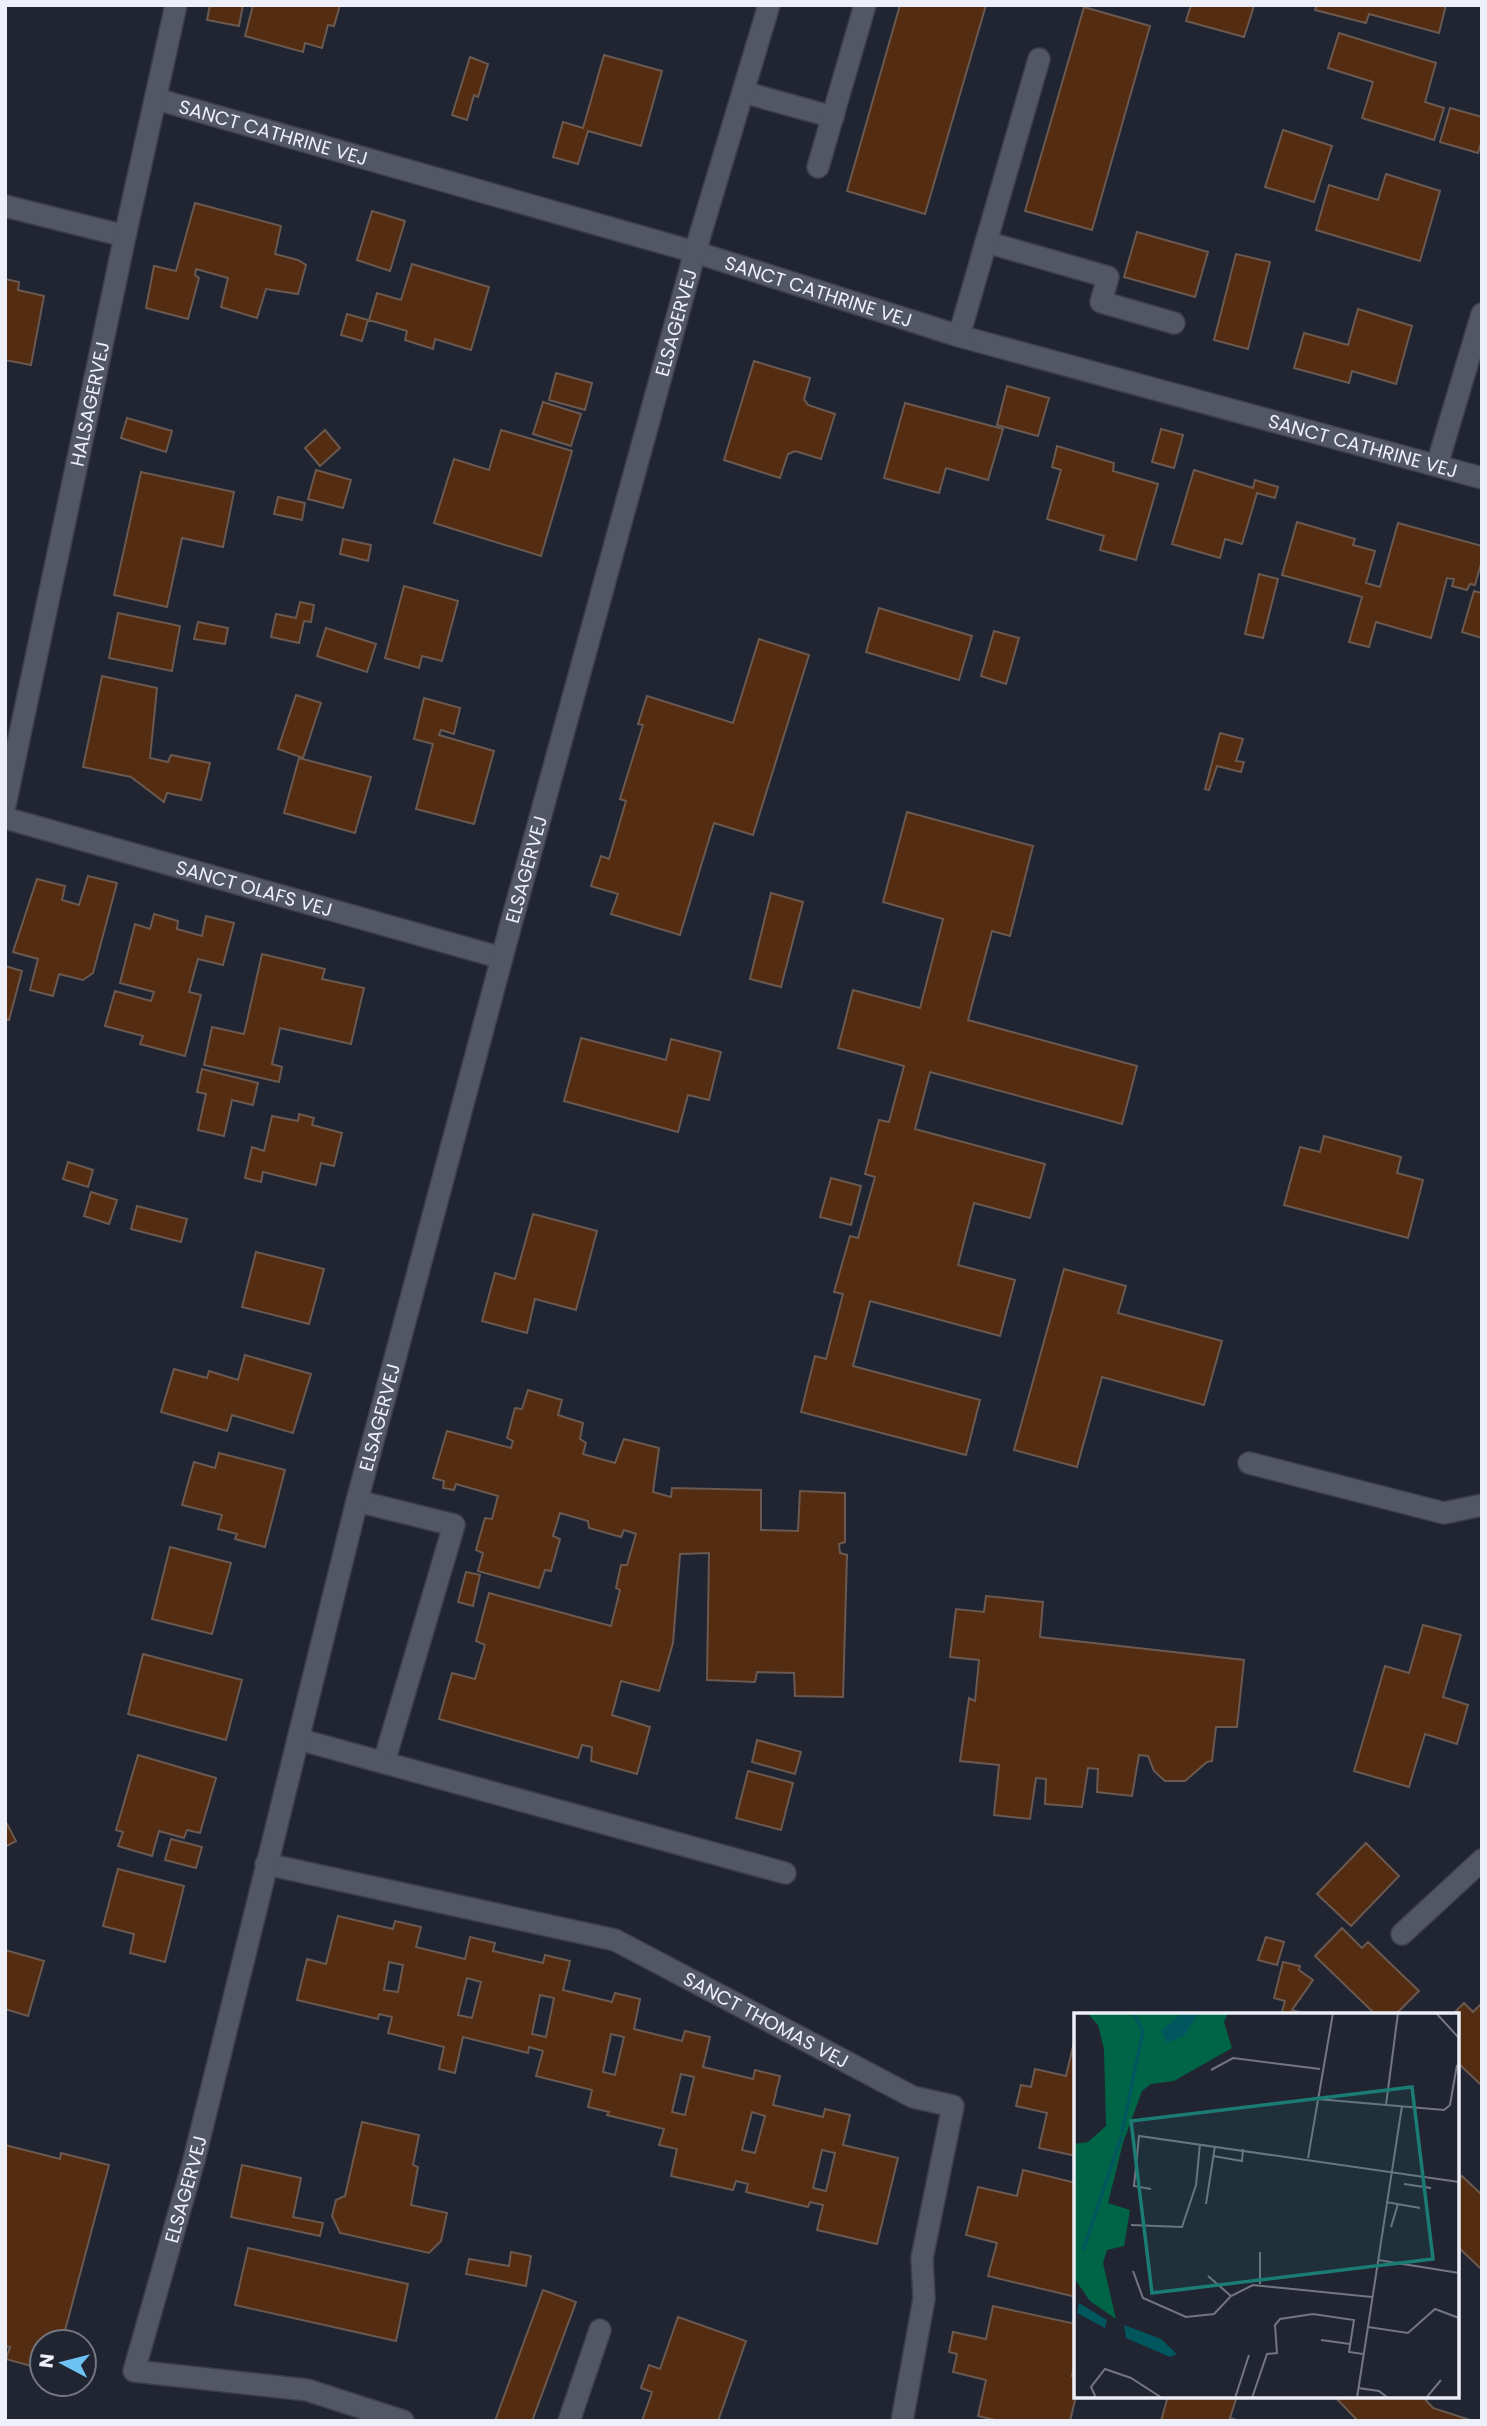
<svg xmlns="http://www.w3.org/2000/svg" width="1487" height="2426" font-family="Poppins,sans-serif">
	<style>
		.building { fill: #542c11; stroke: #695950; stroke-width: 2; fill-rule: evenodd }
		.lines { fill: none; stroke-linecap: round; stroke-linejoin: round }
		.minor-casing { stroke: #3d3f4a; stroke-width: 24 }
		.minor { stroke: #525665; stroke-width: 21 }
		.labels { text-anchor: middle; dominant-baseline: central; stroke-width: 5; stroke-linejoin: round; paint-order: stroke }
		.street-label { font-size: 19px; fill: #edf0f9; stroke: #212431 }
		.inset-river { fill: none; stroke: #00575e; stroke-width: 3.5 }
		.inset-road { fill: none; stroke: #737681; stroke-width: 2 }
		.view { fill: #1a7c75; fill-opacity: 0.15; stroke: #1a7c75; stroke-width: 3.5 }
		.inset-edge { fill: none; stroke: #edf0f9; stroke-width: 3.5 }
	</style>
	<rect width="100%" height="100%" fill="#212431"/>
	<path class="building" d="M210,5H243L239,26L207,20Z
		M253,5H340L334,26L328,25L322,48L305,43L303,52L245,36Z
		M900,5H986L925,214L847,191Z
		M1191,5H1252L1254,6L1244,37L1186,21Z
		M1317,5H1446L1439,33L1369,14L1366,23L1315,10Z
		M1084,7L1150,26L1092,230L1025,211Z
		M1339,33L1436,63L1425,102L1444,108L1434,140L1362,118L1373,82L1328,68Z
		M604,55L662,71L641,146L588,131L578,164L553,157L563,122L583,128Z
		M470,57L488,64L478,97L474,95L467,120L452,115Z
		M1450,108L1482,117V140L1478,153L1440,142Z
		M1283,130L1332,146L1314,202L1265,187Z
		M1386,174L1440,191L1420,261L1316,230L1329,185L1378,200Z
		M195,203L281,226L275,254L298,260L306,265L298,294L266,289L257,318L221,307L228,278L196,269L195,275L199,278L188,319L146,308L154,266L176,271Z
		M372,211L405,221L390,271L357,260Z
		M1137,232L1208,252L1195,297L1124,277Z
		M1236,254L1270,262L1248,349L1214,340Z
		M412,264L489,287L471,350L435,339L433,349L405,340L407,331L369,320L377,293L401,300Z
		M5,279L19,282L18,290L44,296L31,365L5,360Z
		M1358,309L1412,326L1396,384L1352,371L1349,383L1294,368L1304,333L1348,345Z
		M347,314L368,320L362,341L341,335Z
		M754,361L810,378L804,399L808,405L835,414L821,459L795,451L788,454L780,478L724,460Z
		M556,373L592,383L585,410L549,400Z
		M1007,386L1049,398L1038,436L997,425Z
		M543,402L581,414L571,446L533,434Z
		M905,403L1003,429L988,480L946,468L939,493L884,478Z
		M127,418L172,431L166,452L121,438Z
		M1161,429L1183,435L1174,468L1152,462Z
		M325,430L340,448L320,466L305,448Z
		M501,430L572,451L541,556L434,523L454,459L489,470Z
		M1057,446L1114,463L1113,471L1158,484L1136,560L1100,550L1104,536L1047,519L1061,470L1052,467Z
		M316,470L351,480L343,508L308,499Z
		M1194,470L1253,488L1255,480L1278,487L1275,498L1257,493L1242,544L1225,539L1220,558L1172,544Z
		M141,472L234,492L223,547L182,538L167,607L114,595Z
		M278,497L305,503L302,520L274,514Z
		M1297,522L1355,539L1353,545L1375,551L1366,583L1380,587L1398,523L1482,546V560L1475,585L1470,584L1467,590L1452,586L1454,579L1447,578L1431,638L1376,622L1369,647L1349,642L1362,597L1282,575Z
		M343,539L371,545L368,561L340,554Z
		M1259,574L1278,579L1263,638L1245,634Z
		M404,586L458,601L442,661L422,656L419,668L385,658Z
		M1474,591L1482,593V638L1462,632Z
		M300,602L314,605L311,622L304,621L299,643L271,637L276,614L296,618Z
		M879,608L972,636L959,680L866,652Z
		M118,613L180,626L172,671L109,658Z
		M198,622L228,628L225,644L194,639Z
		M326,628L376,644L367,672L317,656Z
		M994,631L1019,638L1006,684L981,676Z
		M759,639L809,655L753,835L714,823L680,935L611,914L618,894L591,886L601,856L609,859L626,801L620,799L643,725L638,724L647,696L733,723Z
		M102,676L157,688L150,758L168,762L171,755L210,763L201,800L167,793L164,802L131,777L83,767Z
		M296,695L321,703L303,758L278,749Z
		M424,698L460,708L454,734L441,730L439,735L494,751L474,824L416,809L433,744L414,739Z
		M1220,733L1243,739L1236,761L1244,762L1241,772L1217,766L1209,790L1205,789Z
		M299,758L371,777L355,833L284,813Z
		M907,812L1033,846L1010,936L992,931L968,1020L1137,1066L1122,1124L930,1072L915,1129L1045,1164L1030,1218L974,1203L958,1265L1015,1280L1000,1336L870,1301L853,1366L980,1400L966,1455L801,1412L815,1356L826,1359L843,1294L834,1292L850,1236L858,1238L875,1177L865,1174L879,1120L889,1122L904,1066L838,1048L853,990L920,1008L943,919L883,902Z
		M88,876L117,883L93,973L83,980L59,974L53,996L30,990L38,959L13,952L37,879L65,886L62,900L79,905Z
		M771,893L803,902L781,987L750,979Z
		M154,914L178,921L177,929L202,936L206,916L234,923L223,965L198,959L189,992L201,995L185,1056L140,1044L143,1036L105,1026L115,991L151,1001L154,992L120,983L135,924L150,929Z
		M262,954L325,969L322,979L364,988L351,1044L280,1028L272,1064L282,1067L279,1082L204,1065L212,1027L244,1034Z
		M5,966L22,971L9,1020L5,1019Z
		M581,1038L666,1060L671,1039L721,1052L709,1100L688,1095L678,1132L564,1101Z
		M202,1069L258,1083L253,1105L232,1100L224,1136L198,1130L206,1094L197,1092Z
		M299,1114L314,1118L312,1125L342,1133L334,1166L321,1163L316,1185L263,1172L261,1182L245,1178L252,1147L264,1151L272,1116L298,1121Z
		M1324,1136L1401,1157L1397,1173L1423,1180L1408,1238L1284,1205L1300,1147L1320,1152Z
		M68,1162L93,1170L88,1187L63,1179Z
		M831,1178L861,1186L851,1225L820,1217Z
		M91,1192L117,1200L109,1224L84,1216Z
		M137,1206L187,1219L181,1242L131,1229Z
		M533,1214L597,1231L576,1310L535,1299L527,1333L482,1321L495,1273L515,1279Z
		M256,1252L324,1269L309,1324L242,1307Z
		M1064,1269L1126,1286L1118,1313L1222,1341L1204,1405L1102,1377L1077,1467L1014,1450Z
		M245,1355L311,1374L293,1433L232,1415L227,1431L161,1412L174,1369L207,1378L209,1371L238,1380Z
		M528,1390L562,1400L558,1415L583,1423L580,1439L586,1443L583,1454L615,1463L624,1439L659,1448L653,1492L671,1497L672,1488L761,1490V1530L798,1531L800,1491L845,1493V1542L839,1544L840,1553L847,1555L843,1697L795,1696L794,1673L757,1672L755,1682L707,1680L709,1553L680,1554L673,1643L659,1691L621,1681L612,1715L650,1727L637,1774L591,1761L592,1747L582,1745L578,1758L439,1719L452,1673L475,1679L485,1645L476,1641L489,1593L611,1626L620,1590L616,1588L621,1565H627L636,1534L624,1530L621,1537L589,1528L588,1521L560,1513L553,1536L560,1539L551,1571L545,1570L539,1588L478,1571L483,1553L476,1550L485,1518L492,1519L498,1496L456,1484L454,1490L443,1488L444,1481L433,1478L447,1431L511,1448L513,1441L507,1438L515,1408L522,1409Z
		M219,1453L285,1470L265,1547L235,1539L237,1534L218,1529L222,1515L182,1505L194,1462L215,1468Z
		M170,1547L231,1563L212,1634L152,1619Z
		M466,1572L480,1575L473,1606L458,1602Z
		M986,1596L1043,1602L1040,1637L1244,1660L1237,1727H1216L1212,1761L1207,1762L1185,1781H1165L1154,1771L1148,1756L1139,1755L1132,1796L1097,1792L1098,1769L1088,1768L1082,1807L1045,1804L1046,1779L1036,1778L1030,1819L994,1815L999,1765L960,1761L969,1698L975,1701L979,1660L950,1657L956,1609L984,1612Z
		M1423,1625L1461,1635L1443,1697L1468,1705L1457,1744L1425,1734L1409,1787L1354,1771L1385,1666L1409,1673Z
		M143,1654L242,1680L226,1740L128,1714Z
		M757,1740L801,1752L795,1774L752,1762Z
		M138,1755L216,1778L200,1833L187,1830L184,1838L159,1831L152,1856L118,1846L123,1832L116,1830Z
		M748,1771L793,1783L781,1830L736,1818Z
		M7,1824L16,1841L5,1847V1825Z
		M171,1839L202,1847L196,1868L165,1860Z
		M1366,1843L1399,1876L1351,1926L1317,1894Z
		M118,1869L184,1886L165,1962L130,1953L134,1934L103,1926Z
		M338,1916L393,1929L395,1921L421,1927L416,1947L465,1959L470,1937L495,1943L493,1951L543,1963L545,1955L570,1961L563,1990L612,2002L615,1993L640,1999L634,2029L682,2041L685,2031L710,2037L703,2067L753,2079L755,2070L780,2076L773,2105L823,2117L825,2109L850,2115L843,2145L898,2158L877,2244L817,2230L823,2205L810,2202L808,2207L746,2192L748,2184L736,2181L733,2190L671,2176L677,2149L659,2145L664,2129L607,2115L609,2112L588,2107L592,2090L536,2076L543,2051L529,2047L528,2053L463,2037L455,2073L439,2069L444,2047L388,2033L392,2017L379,2014L378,2019L297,2000L307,1959L326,1964ZM389,1962L403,1965L398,1992L384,1990ZM467,1978L481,1982L472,2018L458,2015ZM540,1995L554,1998L546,2037L532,2034ZM611,2034L624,2037L615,2075L603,2072ZM681,2074L694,2077L685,2115L672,2112ZM752,2112L765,2116L755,2153L742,2150ZM822,2150L835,2153L826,2191L813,2188Z
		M1342,1928L1362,1948L1368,1942L1419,1991L1395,2015H1376L1315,1956Z
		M1266,1937L1284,1942L1277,1965L1258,1960Z
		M5,1950L44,1961L28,2016L5,2009Z
		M1283,1962L1300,1966L1299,1970L1313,1980L1292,2010L1309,2015H1281L1285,2001L1274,1998Z
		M1464,2003L1473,2012L1482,2003V2086L1457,2062V2015H1452Z
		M1074,2042H1076V2156L1039,2148L1047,2113L1016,2106L1021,2085L1031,2087L1035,2069L1066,2076Z
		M362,2122L419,2135L413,2165L418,2167L411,2205L447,2213L441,2241L429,2253L340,2233L332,2216L336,2200L345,2196Z
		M5,2145L60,2159L61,2153L109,2165L62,2342H42V2369L6,2359L10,2347L5,2346Z
		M242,2165L301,2178L293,2217L323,2223L320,2236L231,2217Z
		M1023,2170L1076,2183V2297L988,2276L997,2243L966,2235L978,2187L1017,2196Z
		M1462,2176L1482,2195V2270L1457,2246V2180Z
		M248,2248L408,2284L396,2341L235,2305Z
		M511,2252L531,2256L526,2286L466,2274L469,2259L509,2266Z
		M543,2290L576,2302L532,2421H495Z
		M993,2306L1076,2324V2357L1072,2376L1076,2377V2396L1070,2421H999L978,2416L986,2380L953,2372L957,2354L949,2352L953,2332L986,2339Z
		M678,2317L746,2341L718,2421H642L652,2392L641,2388L649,2365L660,2369Z
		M1168,2396H1237L1230,2418L1240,2421H1161Z
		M1334,2396H1422L1433,2408L1473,2421H1358Z"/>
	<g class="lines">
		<defs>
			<g id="minor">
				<path d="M743,92L833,117"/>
				<path id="s1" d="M156,99L695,252L959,336L1482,478"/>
				<path d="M818,167L865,5"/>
				<path d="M5,206L125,236"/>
				<path d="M986,242L1108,277L1101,302L1174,323"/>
				<path d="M959,336L1039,59"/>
				<path d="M1437,465L1482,314"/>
				<path id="s2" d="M5,805L125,236L176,5"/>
				<path id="s3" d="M5,818L502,958"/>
				<path d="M1249,1463L1444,1513L1482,1505"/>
				<path d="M357,1501L454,1525L384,1762"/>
				<path d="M298,1739L785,1873"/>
				<path id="s4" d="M266,1864L615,1940L913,2097L953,2106L922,2258L924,2299L902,2421"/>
				<path d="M1402,1934L1482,1860"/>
				<path id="s5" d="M403,2421L307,2390L134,2371L194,2160L357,1501L508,935L695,252L769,5"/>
				<path d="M569,2421L600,2330"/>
			</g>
		</defs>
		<use href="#minor" class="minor-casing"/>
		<use href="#minor" class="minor"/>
	</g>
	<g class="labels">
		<g class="street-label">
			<text stroke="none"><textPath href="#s1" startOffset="122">SANCT CATHRINE VEJ</textPath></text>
			<text stroke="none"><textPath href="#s1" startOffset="690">SANCT CATHRINE VEJ</textPath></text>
			<text stroke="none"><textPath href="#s5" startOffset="2394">ELSAGERVEJ</textPath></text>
			<text stroke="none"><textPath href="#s2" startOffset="410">HALSAGERVEJ</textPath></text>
			<text stroke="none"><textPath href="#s1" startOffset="1256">SANCT CATHRINE VEJ</textPath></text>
			<text stroke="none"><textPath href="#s5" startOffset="1827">ELSAGERVEJ</textPath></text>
			<text stroke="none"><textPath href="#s3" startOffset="259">SANCT OLAFS VEJ</textPath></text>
			<text stroke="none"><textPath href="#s5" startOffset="1260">ELSAGERVEJ</textPath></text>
			<text stroke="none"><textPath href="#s4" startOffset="528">SANCT THOMAS VEJ</textPath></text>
			<text stroke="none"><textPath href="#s5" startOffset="464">ELSAGERVEJ</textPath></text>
		</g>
	</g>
	<g transform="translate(1074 2013)">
		<rect width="385" height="385" fill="#212431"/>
		<path d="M13,0H154L150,9L158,35L100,68L77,71L68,78L49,130L34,190L56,197L50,233L33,237L29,250L42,306L16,288L0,265V131L14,129L32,113L30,36L24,12Z" fill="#006446"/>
		<path d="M108,0H125L110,23L93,30L87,18ZM5,290L33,307L31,315L3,300ZM50,312L87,326L103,341L96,344L52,325Z" fill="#00575e"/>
		<path class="inset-river" d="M48,119L69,18L59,0M9,237L48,122"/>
		<path class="inset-road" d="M362,0L385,25M137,57L159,45L246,56M243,86L370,97L376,92L383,52M312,92L324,0M139,143L168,148L169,136M234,145L259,0M330,171L357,175M77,176L60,173L65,123L385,169M312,189L346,195M132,191L141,133M57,212L108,214L122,172L126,131M317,214L324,191M186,239V271M304,247L385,260M59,258L69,285L112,304L140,301L157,283L179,272L298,284M134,263L157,283M294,314L334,320L361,296L385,305M247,327L276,331M284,375L305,378L314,385M22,385L17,374L31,356L57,365L88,385M161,385L175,342M178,385L193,341L203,340L201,312L206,306L239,301L280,307L275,339L289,341M283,385L328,93M352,385L367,367"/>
		<path class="view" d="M338,74L359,246L78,280L57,108Z"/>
		<rect width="385" height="385" class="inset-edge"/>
	</g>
	<rect width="1487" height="2426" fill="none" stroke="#edf0f9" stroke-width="14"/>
	<g transform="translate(63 2363) rotate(277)"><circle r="33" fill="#212431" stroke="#737681" stroke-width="2"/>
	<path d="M0-5L12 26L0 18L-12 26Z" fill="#6dc2f3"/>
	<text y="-10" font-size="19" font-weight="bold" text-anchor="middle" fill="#edf0f9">N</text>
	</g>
</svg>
